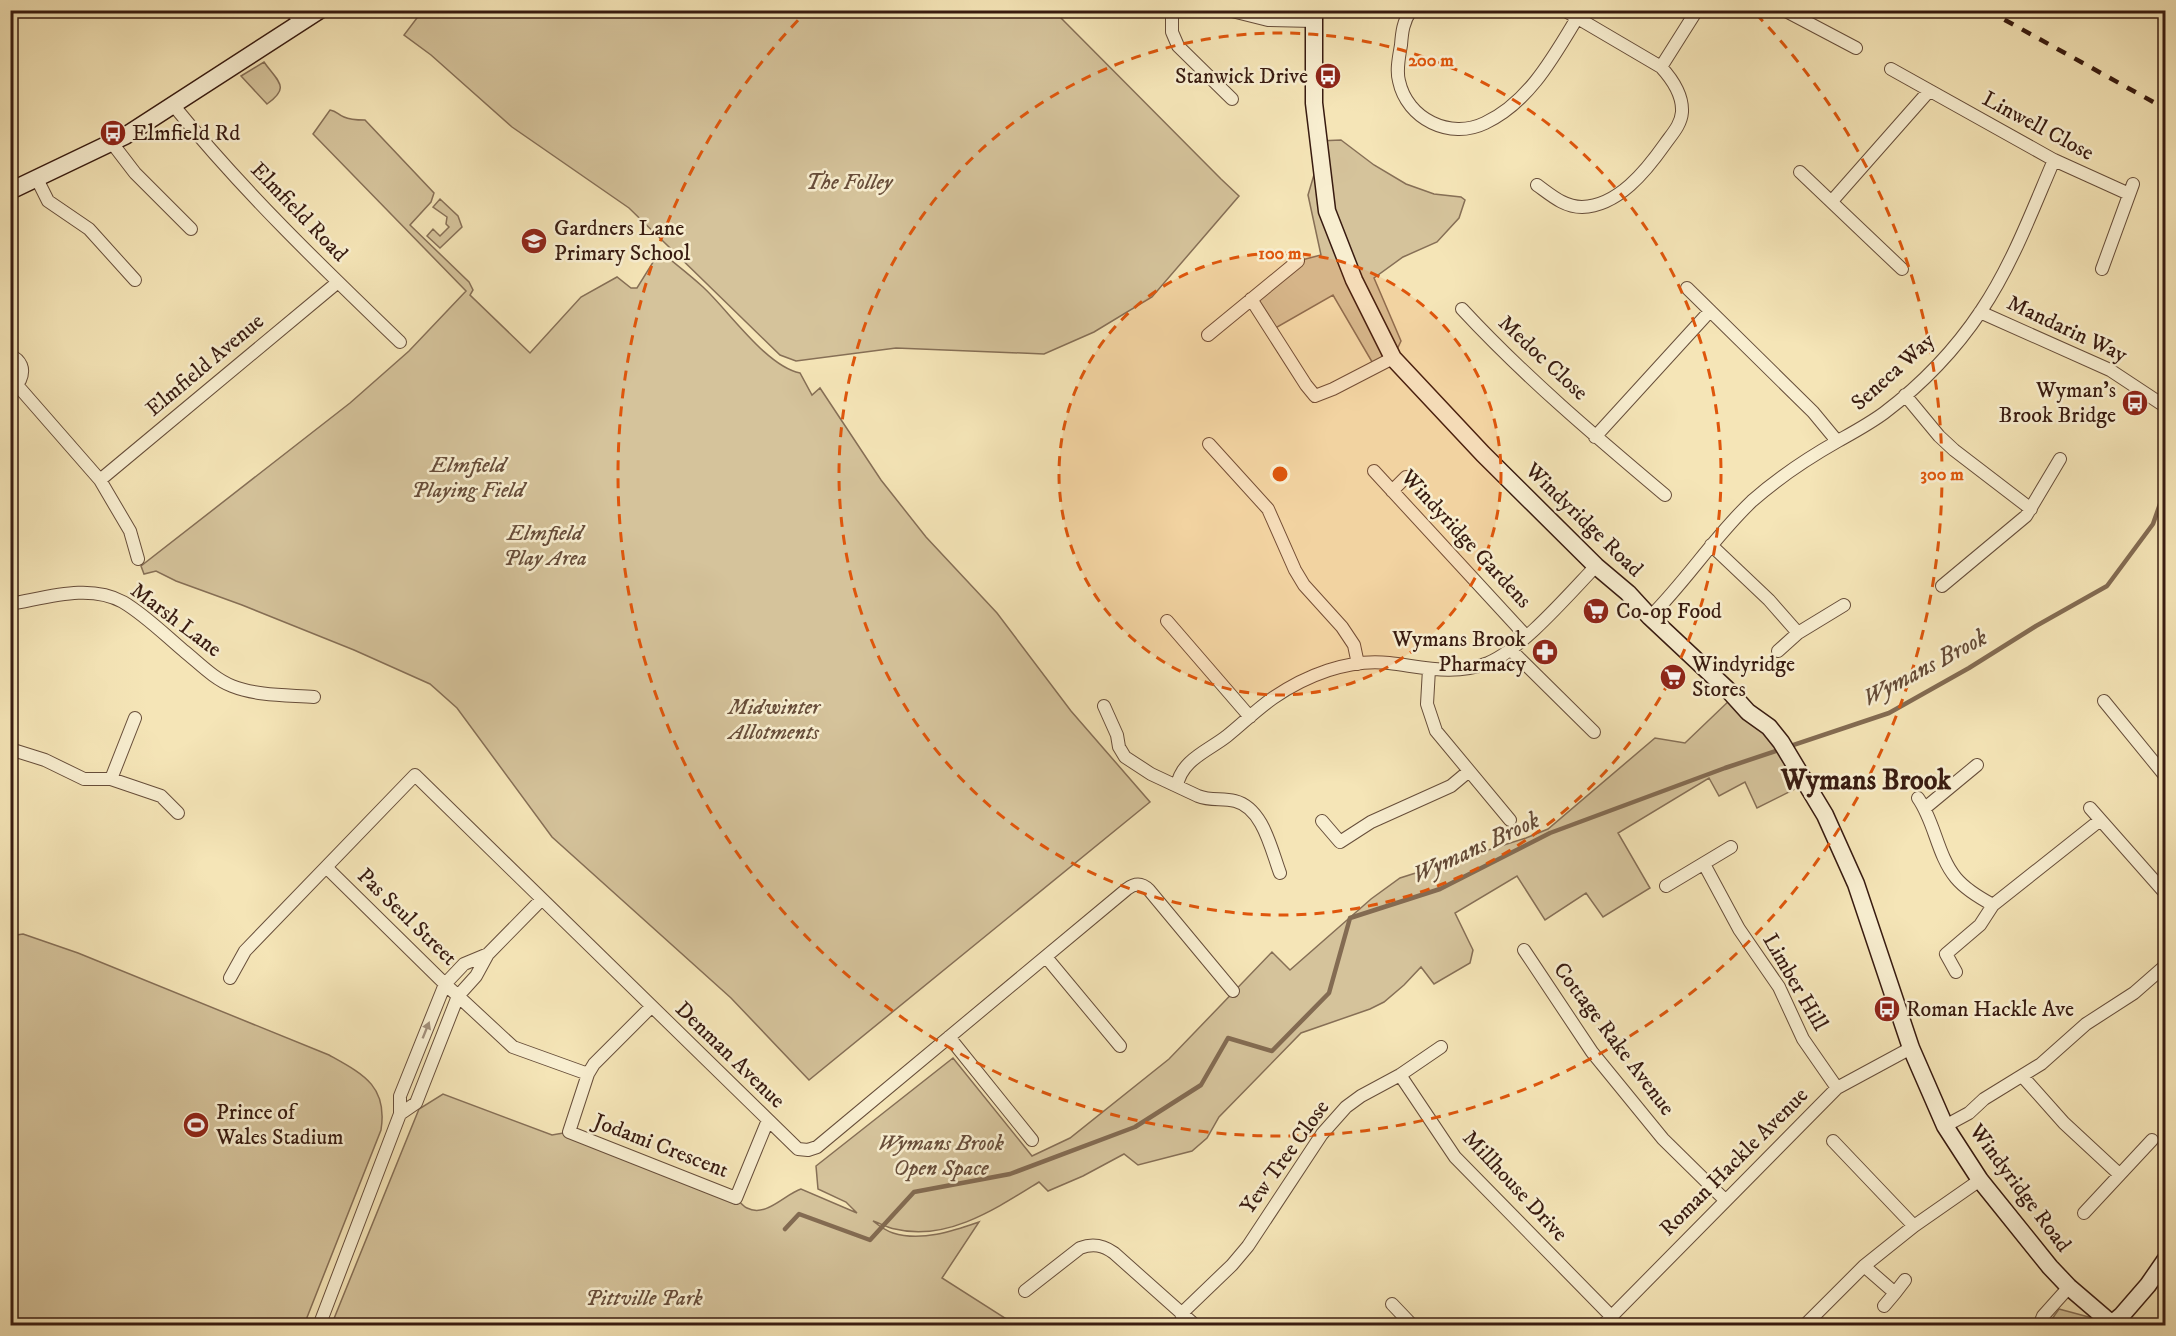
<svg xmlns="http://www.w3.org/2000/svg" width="2176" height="1336" font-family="'IM FELL DW Pica',serif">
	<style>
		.green { fill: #d5c39b; stroke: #866f56; stroke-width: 1.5 }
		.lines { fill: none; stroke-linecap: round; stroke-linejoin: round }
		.stream { stroke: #836b52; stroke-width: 4.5 }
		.street-casing { stroke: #674e3a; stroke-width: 14 }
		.secondary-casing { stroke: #381b10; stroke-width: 19 }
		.street { stroke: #f8eed0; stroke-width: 12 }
		.secondary { stroke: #f8eed0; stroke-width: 16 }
		.rail { stroke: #381b10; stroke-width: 4.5; stroke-dasharray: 10 10; stroke-linecap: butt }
		.oneway { fill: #a28f7a }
		.ring { fill: none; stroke: #df560c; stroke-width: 3; stroke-dasharray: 10 8 }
		.labels { text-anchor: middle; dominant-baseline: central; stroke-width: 5; stroke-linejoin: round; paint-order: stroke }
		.poi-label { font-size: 22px; fill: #381b10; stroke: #f8eed0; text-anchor: start }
		.street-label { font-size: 22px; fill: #381b10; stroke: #f8eed0 }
		.park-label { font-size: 22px; font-style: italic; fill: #674d3a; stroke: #f8eed0 }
		.water-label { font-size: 24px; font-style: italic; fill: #644a36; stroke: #f8eed0 }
		.district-label { font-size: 28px; font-weight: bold; fill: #381b10; stroke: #f8eed0 }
		.centre { fill: #df560c; stroke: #f8eed0; stroke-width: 3 }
		.ring-label { font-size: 18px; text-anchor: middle; font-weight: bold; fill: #df560c; stroke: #f8eed0; stroke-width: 5; stroke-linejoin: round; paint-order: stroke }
	</style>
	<rect width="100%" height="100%" fill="#f5e5b7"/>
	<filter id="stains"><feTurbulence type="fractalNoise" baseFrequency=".00333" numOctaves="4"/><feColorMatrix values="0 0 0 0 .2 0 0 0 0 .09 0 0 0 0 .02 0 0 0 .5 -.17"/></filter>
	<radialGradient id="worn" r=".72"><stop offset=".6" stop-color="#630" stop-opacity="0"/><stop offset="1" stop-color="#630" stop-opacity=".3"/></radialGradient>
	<path class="green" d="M423,10L1054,11L1221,179L1239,196L1152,297L1094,332L1044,354L896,348L796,361L780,355L629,208L512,127L431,55L404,35Z
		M264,62C278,82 291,87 267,104L241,76Z
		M330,110C337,111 338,115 344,117C350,120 358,120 365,120L434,193L431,202L410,225L469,282L473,290L470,295L530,353L581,297L617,277L631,288H637L660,251C674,263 689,274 703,287C729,311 766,366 800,373L812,395L820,388L881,480L926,537L997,613L1071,711L1150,802L809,1080L731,998L552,837L457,708L430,684L354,650L242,605L176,581L156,571L144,574L141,566L350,403L409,351L466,291L313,134Z
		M1341,140L1374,165L1406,184L1434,194L1461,197L1465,200L1459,218L1437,242L1403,257L1374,278L1401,341L1393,358L1375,367L1333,295L1272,330L1251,299L1298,261L1321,255L1308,195L1319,158L1318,141Z
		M440,199L458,216L462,227L440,248L427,236L433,229L440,236L449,227L446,224L447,217L433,207Z
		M1733,697L1807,783L1757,808L1745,782L1719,796L1709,778L1618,833L1650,888L1603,917L1586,893L1545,920L1517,876L1455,913L1473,950L1470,963L1434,984L1421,967L1404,985L1384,1002L1370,1009L1301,1033L1219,1117L1207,1138L1192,1151L1138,1165L1124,1154L1083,1176L1048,1191L1039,1182C997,1208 947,1242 895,1229C887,1228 880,1223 873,1221C878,1225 887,1231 893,1233C921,1242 953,1231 979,1222L942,1278L1016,1325L331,1326L419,1109L443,1094L552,1135L569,1132L736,1198C739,1201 743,1206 747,1208C766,1218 785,1194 801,1189L857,1213L846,1202L818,1189L816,1166L953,1058L1032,1156L1070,1138L1169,1059L1272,952L1290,970L1371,899L1400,878L1526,838L1548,829L1655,738L1685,743Z
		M23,934L78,953L329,1055C363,1074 388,1086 381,1130L304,1325L22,1326L11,1317L10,936Z
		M2059,1309L2111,1323L2109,1326H2047Z"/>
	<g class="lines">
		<path class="stream" d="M785,1229L799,1214L870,1240L914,1192L1010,1174L1135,1127L1201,1085L1228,1038L1272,1051L1329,993L1350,918L1440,889L1550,833L1725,768L1889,713L1969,668L2036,626L2107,586L2153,524L2166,487"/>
		<defs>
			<path id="street" d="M290,10L302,22
				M1172,10V32L1178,46L1232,99
				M1228,10L1268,20L1313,21
				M1411,10C1403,22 1402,32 1401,45C1399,57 1396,70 1399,81C1407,119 1450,140 1485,123C1528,103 1553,58 1577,18
				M1784,10L1856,48
				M1661,67L1697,10
				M1891,69L2054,160L2129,194
				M174,106C243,191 321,266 400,342
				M112,143L135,173L191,229
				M1800,172L1902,269
				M37,179L48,201L89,229L135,280
				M1537,185C1551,195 1564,207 1582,207C1618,206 1646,171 1665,144C1672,134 1681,125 1682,112C1683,94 1672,79 1661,67L1564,10
				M1832,201L1929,91
				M2102,269L2133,184
				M1687,288L1813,412L1837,441
				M1251,299L1306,385L1315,396L1333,389L1393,358
				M1462,309C1525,377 1595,436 1665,495
				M1980,312L2110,370L2166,407
				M1208,335L1298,261
				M10,355C21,360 25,369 20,380L12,387
				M17,385L100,480L130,531L138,559
				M1905,395L1939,436L1954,450L2031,509
				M1595,437L1710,311
				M1209,444L1268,509L1295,570L1304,585L1342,627L1354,645L1358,664
				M1374,471L1526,636
				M100,480L338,282
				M1392,491L1406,477
				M1711,545L1769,600L1798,633
				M1942,586L2026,516L2060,459
				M10,604C46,598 89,583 123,602C145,615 165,635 184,651C199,663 214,679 232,686C257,696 288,695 314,697
				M1650,617C1687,580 1714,537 1752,501C1778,478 1808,458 1838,441C1854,432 1869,424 1884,413C1921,385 1955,350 1981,311C2012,265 2032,211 2054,160
				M1167,621L1250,717
				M1511,650L1594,732
				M1778,651L1798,633L1844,605
				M1429,669L1427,704L1436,731L1510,820
				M2104,701L2166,777
				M1104,706L1117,735L1119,747L1125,757L1151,774L1198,796C1210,801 1222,798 1235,801C1263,808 1271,849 1280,873
				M10,749L45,760L84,779H111L161,796L178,813
				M111,779L135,718
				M1177,786C1181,760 1208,751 1227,736C1242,724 1256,710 1273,698C1305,676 1349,658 1389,663C1423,667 1454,676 1488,663C1522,649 1569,594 1596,566
				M1918,798C1935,822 1937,855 1956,878C1966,890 1980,898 1993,905
				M1925,808L1977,765
				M2090,808L2166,894
				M1322,821L1340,842L1371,822L1451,786L1469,771
				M1704,864L1739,929L1779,987L1803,1039L1837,1088
				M327,868L445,984L513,1047L588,1074
				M1666,886L1731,847
				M1524,950L1592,1052L1663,1139L1725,1200
				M1046,957L1120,1046
				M1956,972L1946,954L1980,925L1993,905L2099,821
				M230,978L245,951L415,775L798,1149L808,1150L817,1147L1127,889C1135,883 1142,883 1149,890L1233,991
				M651,1007L594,1064L588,1074L569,1132L736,1198L768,1120
				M949,1037L1032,1140
				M1400,1075L1455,1157L1611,1316
				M2023,1077L2064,1123L2119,1174
				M400,1114L416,1103L458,996L476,976L488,954L541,900
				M1945,1126L1969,1113L1984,1099L2041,1064L2086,1024L2134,993L2166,965
				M1833,1141L1914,1226
				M2084,1213L2152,1140
				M1864,1266L1895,1293L1905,1280
				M1025,1291L1080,1248C1093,1243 1103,1245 1114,1253L1196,1326
				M1392,1304L1413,1326
				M1884,1306L1895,1293
				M1181,1314L1232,1265L1248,1246L1322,1134L1346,1107L1361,1096L1400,1075L1441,1047
				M319,1326L400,1114V1096L445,984L464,964L488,954
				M1602,1326L1837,1088L1911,1048
				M1804,1326L1864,1266L1914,1226L1980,1180
				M2039,1326L2043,1316L2069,1287"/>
			<path id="secondary" d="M1314,10V103L1327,211L1354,280L1393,358L1483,454L1596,566L1628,593L1650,617L1729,691L1748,712L1769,727L1781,742L1825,815L1856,884L1911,1048L1945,1126L1980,1180L2050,1267L2069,1287L2111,1323
				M10,191L125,136L320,10
				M2109,1326L2122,1315L2148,1285L2166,1259"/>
		</defs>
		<use href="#street" class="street-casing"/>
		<use href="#secondary" class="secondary-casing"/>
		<use href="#street" class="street"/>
		<use href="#secondary" class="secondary"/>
		<path class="rail" d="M1987,10L2166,109"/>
	</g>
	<defs><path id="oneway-solid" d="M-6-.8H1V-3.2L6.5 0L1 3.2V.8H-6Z" transform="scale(1.5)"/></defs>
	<use class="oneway" href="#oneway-solid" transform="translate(426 1030) rotate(-68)"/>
	<circle cx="1280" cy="474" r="221" fill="#df560c" fill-opacity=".12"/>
	<g class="ring">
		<circle cx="1280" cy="474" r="221"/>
		<circle cx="1280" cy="474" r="441"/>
		<path d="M1756 14A662 662 0 1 1 804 14"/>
	</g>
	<defs>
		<symbol id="bus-disc" viewBox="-11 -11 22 22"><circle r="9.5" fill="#8f2418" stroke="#f8eed0"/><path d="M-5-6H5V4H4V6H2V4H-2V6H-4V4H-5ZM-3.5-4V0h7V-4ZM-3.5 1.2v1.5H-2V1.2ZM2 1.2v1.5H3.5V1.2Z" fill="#fff"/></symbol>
		<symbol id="school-disc" viewBox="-11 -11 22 22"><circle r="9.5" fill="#8f2418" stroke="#f8eed0"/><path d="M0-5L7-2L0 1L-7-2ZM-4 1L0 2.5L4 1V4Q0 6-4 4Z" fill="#fff"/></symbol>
		<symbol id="supermarket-disc" viewBox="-11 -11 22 22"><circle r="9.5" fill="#8f2418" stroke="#f8eed0"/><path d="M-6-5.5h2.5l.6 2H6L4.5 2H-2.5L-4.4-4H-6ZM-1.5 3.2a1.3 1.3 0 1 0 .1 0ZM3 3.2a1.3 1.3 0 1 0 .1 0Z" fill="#fff"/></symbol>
		<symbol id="pharmacy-disc" viewBox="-11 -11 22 22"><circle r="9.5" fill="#8f2418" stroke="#f8eed0"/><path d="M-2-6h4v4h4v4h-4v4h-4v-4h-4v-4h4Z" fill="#fff"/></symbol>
		<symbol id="stadium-disc" viewBox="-11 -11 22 22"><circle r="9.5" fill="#8f2418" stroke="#f8eed0"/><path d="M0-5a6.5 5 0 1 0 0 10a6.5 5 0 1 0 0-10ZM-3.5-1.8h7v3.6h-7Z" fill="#fff"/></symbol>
	</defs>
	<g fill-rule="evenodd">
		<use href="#bus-disc" x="1313" y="61" width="30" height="30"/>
		<use href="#bus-disc" x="98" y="118" width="30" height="30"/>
		<use href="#school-disc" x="519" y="226" width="30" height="30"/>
		<use href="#bus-disc" x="2120" y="388" width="30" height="30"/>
		<use href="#supermarket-disc" x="1581" y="596" width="30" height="30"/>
		<use href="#pharmacy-disc" x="1530" y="637" width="30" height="30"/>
		<use href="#supermarket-disc" x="1658" y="662" width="30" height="30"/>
		<use href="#bus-disc" x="1872" y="994" width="30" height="30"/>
		<use href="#stadium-disc" x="181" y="1110" width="30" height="30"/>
	</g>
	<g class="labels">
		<g class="poi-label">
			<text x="1308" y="76" text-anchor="end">Stanwick Drive</text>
			<text x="132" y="133">Elmfield Rd</text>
			<text x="554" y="228">Gardners Lane<tspan x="554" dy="25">Primary School</tspan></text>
			<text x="2116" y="390" text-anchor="end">Wyman's<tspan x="2116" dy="25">Brook Bridge</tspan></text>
			<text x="1616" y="611">Co-op Food</text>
			<text x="1526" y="639" text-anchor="end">Wymans Brook<tspan x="1526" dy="25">Pharmacy</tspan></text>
			<text x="1692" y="664">Windyridge<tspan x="1692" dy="25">Stores</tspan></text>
			<text x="1906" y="1009">Roman Hackle Ave</text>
			<text x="216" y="1112">Prince of<tspan x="216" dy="25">Wales Stadium</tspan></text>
		</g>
		<g class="street-label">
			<text transform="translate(2038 126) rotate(28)">Linwell Close</text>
			<text transform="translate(299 212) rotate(46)">Elmfield Road</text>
			<text transform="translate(2067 329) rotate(25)">Mandarin Way</text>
			<text transform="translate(1543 358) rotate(43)">Medoc Close</text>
			<text transform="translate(205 365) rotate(-40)">Elmfield Avenue</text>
			<text transform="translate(1893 372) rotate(-42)">Seneca Way</text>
			<text transform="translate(1584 520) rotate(44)">Windyridge Road</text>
			<text transform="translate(1466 539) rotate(47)">Windyridge Gardens</text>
			<text transform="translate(176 620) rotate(37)">Marsh Lane</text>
			<text transform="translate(407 917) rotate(44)">Pas Seul Street</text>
			<text transform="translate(1795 982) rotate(60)">Limber Hill</text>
			<text transform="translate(1614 1039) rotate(53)">Cottage Rake Avenue</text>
			<text transform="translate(730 1055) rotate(44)">Denman Avenue</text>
			<text transform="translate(661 1146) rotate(21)">Jodami Crescent</text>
			<text transform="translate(1285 1157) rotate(-54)">Yew Tree Close</text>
			<text transform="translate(1734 1162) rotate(-45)">Roman Hackle Avenue</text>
			<text transform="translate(1515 1186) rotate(47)">Millhouse Drive</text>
			<text transform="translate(2020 1188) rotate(53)">Windyridge Road</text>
		</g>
		<g class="park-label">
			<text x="849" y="182">The Folley</text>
			<text x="468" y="465">Elmfield<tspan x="468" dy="25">Playing Field</tspan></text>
			<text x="545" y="533">Elmfield<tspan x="545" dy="25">Play Area</tspan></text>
			<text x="774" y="707">Midwinter<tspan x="774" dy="25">Allotments</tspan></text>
			<text x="941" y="1143">Wymans Brook<tspan x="941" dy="25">Open Space</tspan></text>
			<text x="644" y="1298">Pittville Park</text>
		</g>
		<g class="water-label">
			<text transform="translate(1925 668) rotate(-28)">Wymans Brook</text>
			<text transform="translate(1476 848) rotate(-25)">Wymans Brook</text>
		</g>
		<g class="district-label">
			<text x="1866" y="780">Wymans Brook</text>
		</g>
	</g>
	<circle cx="1280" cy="474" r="9" class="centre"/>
	<g class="ring-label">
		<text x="1431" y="66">200 m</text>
		<text x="1280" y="259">100 m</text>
		<text x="1942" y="480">300 m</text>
	</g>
	<rect width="2176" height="1336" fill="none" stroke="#f5e5b7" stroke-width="36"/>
	<rect x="12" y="12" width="2152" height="1312" fill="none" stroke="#381b10" stroke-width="3"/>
	<rect x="18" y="18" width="2140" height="1300" fill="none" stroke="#381b10" stroke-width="1.5"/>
	<rect width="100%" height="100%" filter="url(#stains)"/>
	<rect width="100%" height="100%" fill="url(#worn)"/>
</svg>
